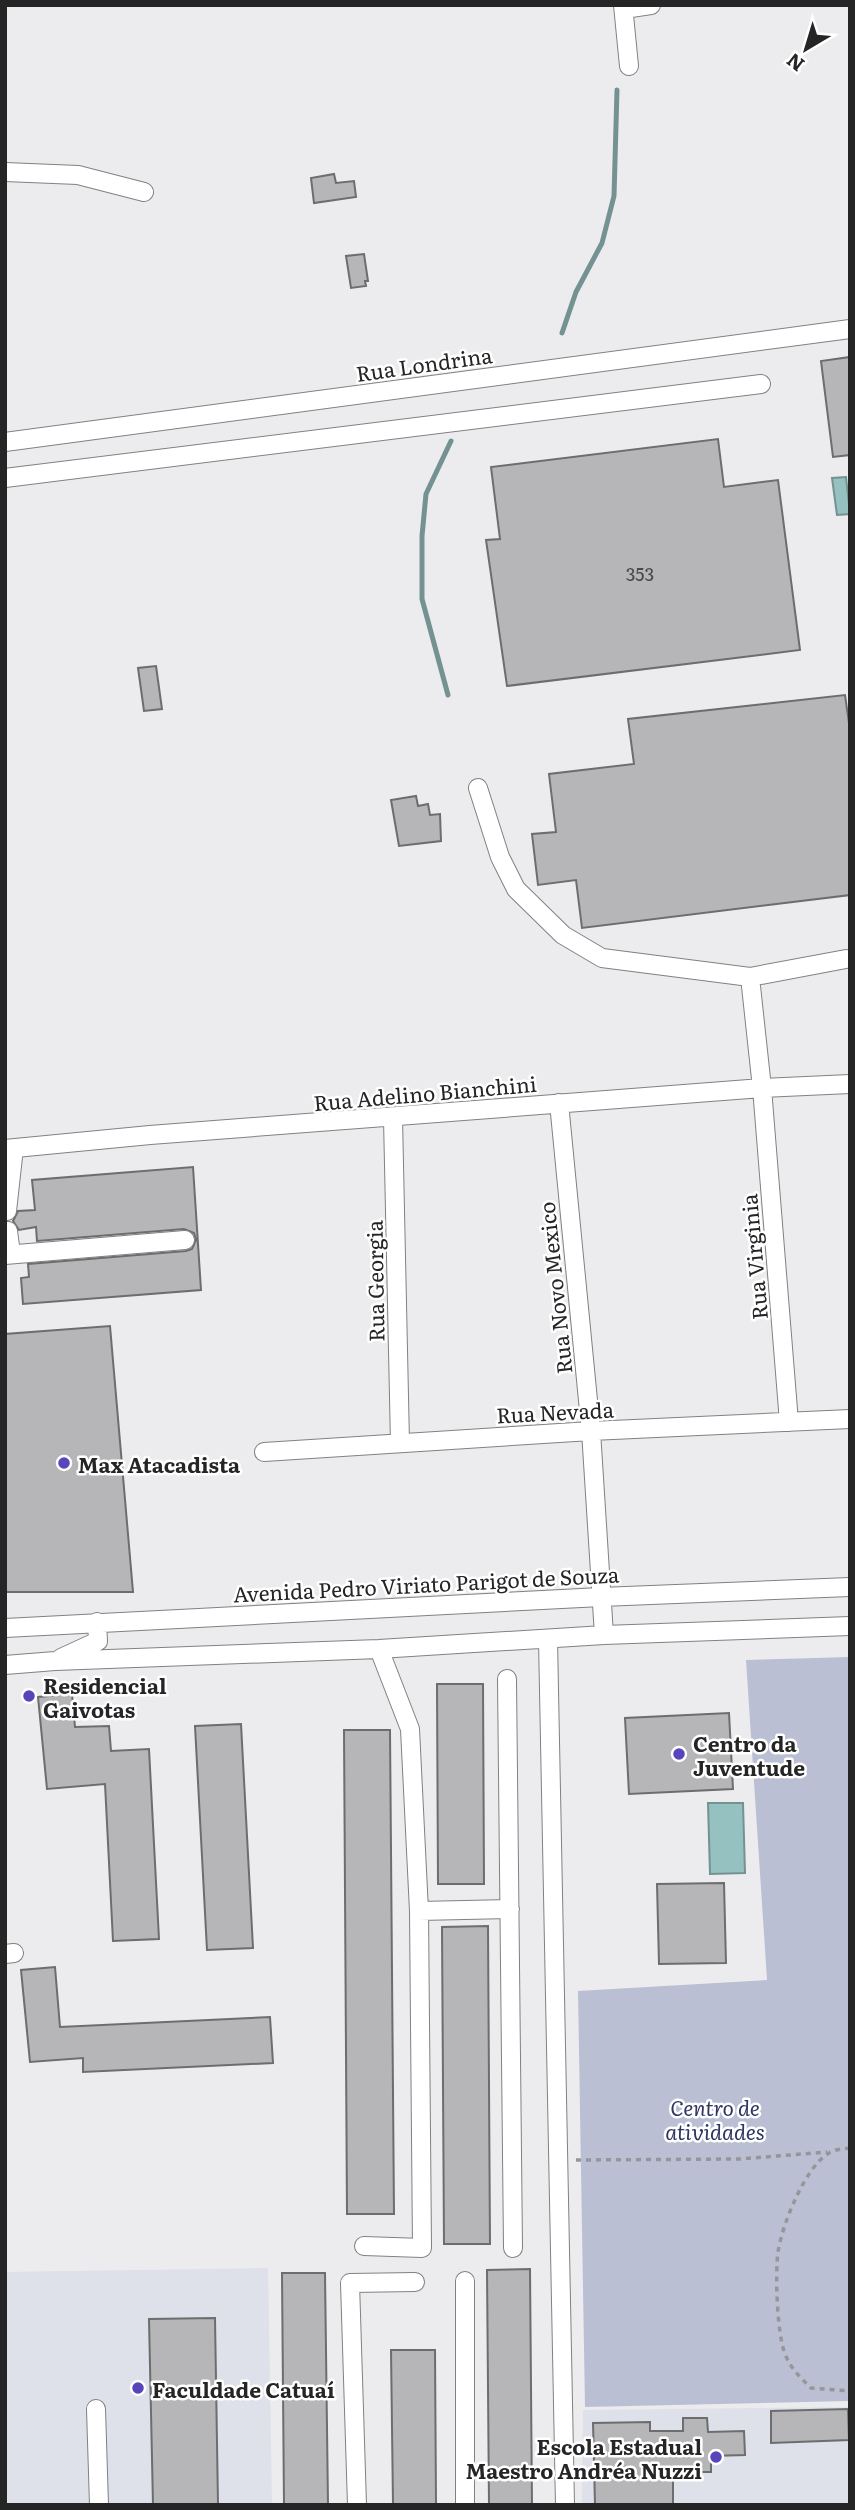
<svg xmlns="http://www.w3.org/2000/svg" width="855" height="2510" font-family="Literata,serif">
	<style>
		.built { fill: #dee0ea }
		.green { fill: #babfd4 }
		.water { fill: #96c1c1; stroke: #749292; stroke-width: 2 }
		.lines { fill: none; stroke-linecap: round; stroke-linejoin: round }
		.stream { stroke: #749292; stroke-width: 5 }
		.building { fill: #b6b6b9; stroke: #6c6d6f; stroke-width: 2 }
		.minor-casing { stroke: #818184; stroke-width: 20 }
		.path { stroke: #969698; stroke-width: 3.5; stroke-dasharray: 5 5; stroke-linecap: butt }
		.minor { stroke: #fff; stroke-width: 18 }
		.poi-dot { fill: #5944bc; stroke: #fff; stroke-width: 2.5 }
		.labels { text-anchor: middle; dominant-baseline: central; stroke-width: 5; stroke-linejoin: round; paint-order: stroke }
		.number-label { font-size: 18px; fill: #49494b }
		.street-label { font-size: 21px; fill: #252526; stroke: #fff }
		.poi-label { font-size: 21px; font-weight: bold; fill: #252526; stroke: #fff; text-anchor: start }
		.park-label { font-size: 21px; font-style: italic; fill: #303662; stroke: #fff }
	</style>
	<rect width="100%" height="100%" fill="#ececef"/>
	<path class="built" d="M268,2268L272,2505H5V2272Z
		M850,2407V2505H582L583,2410Z"/>
	<path class="green" d="M850,1657V2401L585,2407L578,1991L767,1980L746,1660Z"/>
	<path class="water" d="M846,477L850,514L837,515L832,478Z
		M708,1803H743L745,1873L710,1874Z"/>
	<g class="lines">
		<path class="stream" d="M562,333L576,292L602,243L614,196L617,90
			M448,695L422,599V536L426,494L451,441"/>
	</g>
	<path class="building" d="M334,174L336,183L354,181L356,197L314,203L311,178Z
		M364,254L368,281H365L366,286L351,288L346,256Z
		M850,357V455L833,457L821,361Z
		M718,439L724,487L778,480L800,650L507,686L486,540L500,539L491,467Z
		M156,666L162,709L144,711L138,668Z
		M845,695L850,730V895L582,928L576,880L538,885L532,834L556,832L549,774L634,764L628,719Z
		M416,796L418,806L428,804L430,815L440,814L441,841L399,846L391,800Z
		M193,1167L201,1290L23,1304L21,1278L29,1277L28,1264L186,1251L192,1249L196,1240L194,1233L184,1229L37,1241L36,1227L19,1230L13,1221L18,1211L35,1210L32,1180Z
		M110,1326L133,1592H5V1334Z
		M437,1684H483L484,1884H438Z
		M72,1694L75,1727L109,1726L111,1751L149,1749L159,1939L113,1941L105,1784L47,1789L38,1697Z
		M729,1713L733,1789L629,1794L625,1718Z
		M241,1724L253,1948L207,1950L195,1726Z
		M344,1730H390L394,2214H347Z
		M724,1883L726,1963L659,1964L657,1884Z
		M488,1926L490,2244H444L442,1927Z
		M55,1967L60,2027L270,2017L273,2063L83,2072V2058L30,2062L21,1970Z
		M530,2269L532,2505H489L487,2270Z
		M282,2273H325L328,2505H284Z
		M215,2318L218,2505H153L149,2319Z
		M391,2350H435L436,2504H393Z
		M848,2409L849,2440L771,2443V2411Z
		M683,2418H707L708,2432L744,2431L745,2455L711,2456V2472H673V2505H595L593,2423L650,2422V2431H683Z"/>
	<g class="lines">
		<defs>
			<path id="minor" d="M623,5L629,66
				M624,9L651,5
				M5,172L78,175L144,192
				M5,442L850,329
				M5,478L761,384
				M478,788L500,857L516,889L563,935L602,958L750,977L846,959
				M750,977L762,1088L789,1422
				M559,1103L591,1431L604,1635
				M393,1118L400,1443
				M5,1149L150,1135L762,1088L850,1084
				M7,1211L14,1148
				M8,1231L11,1254
				M5,1255L185,1240
				M264,1452L591,1431L850,1419
				M5,1628L601,1597L850,1587
				M548,1639L565,2505
				M61,1658L98,1641L97,1622
				M5,1665L55,1661L379,1649L604,1635L850,1626
				M507,1679L513,2248
				M419,1911L510,1909
				M5,1954L14,1953
				M364,2246L422,2248L419,1911L410,1729L379,1649
				M465,2281V2505
				M96,2409L99,2505
				M357,2505L350,2283L415,2282"/>
		</defs>
		<use href="#minor" class="minor-casing"/>
		<path class="path" d="M850,2148C844,2149 834,2149 829,2153C805,2167 782,2225 778,2252C775,2274 777,2334 785,2354C791,2369 800,2377 811,2388L850,2391
			M576,2160L740,2159L827,2152"/>
		<use href="#minor" class="minor"/>
	</g>
	<g class="poi-dot">
		<circle cx="64" cy="1463" r="7"/>
		<circle cx="29" cy="1696" r="7"/>
		<circle cx="679" cy="1754" r="7"/>
		<circle cx="138" cy="2388" r="7"/>
		<circle cx="716" cy="2457" r="7"/>
	</g>
	<g class="labels">
		<g class="number-label">
			<text x="640" y="573">353</text>
		</g>
		<g class="street-label">
			<text transform="translate(424 363) rotate(-8)">Rua Londrina</text>
			<text transform="translate(425 1092) rotate(-5)">Rua Adelino Bianchini</text>
			<text transform="translate(753 1257) rotate(-95)">Rua Virginia</text>
			<text transform="translate(374 1281) rotate(-91)">Rua Georgia</text>
			<text transform="translate(554 1288) rotate(-96)">Rua Novo Mexico</text>
			<text transform="translate(555 1411) rotate(-3)">Rua Nevada</text>
			<text transform="translate(426 1583) rotate(-3)">Avenida Pedro Viriato Parigot de Souza</text>
		</g>
		<g class="poi-label">
			<text x="78" y="1463">Max Atacadista</text>
			<text x="43" y="1684">Residencial<tspan x="43" dy="24">Gaivotas</tspan></text>
			<text x="693" y="1742">Centro da<tspan x="693" dy="24">Juventude</tspan></text>
			<text x="152" y="2388">Faculdade Catuaí</text>
			<text x="702" y="2445" text-anchor="end">Escola Estadual<tspan x="702" dy="24">Maestro Andréa Nuzzi</tspan></text>
		</g>
		<g class="park-label">
			<text x="715" y="2106">Centro de<tspan x="715" dy="24">atividades</tspan></text>
		</g>
	</g>
	<rect width="855" height="2510" fill="none" stroke="#252526" stroke-width="14"/>
	<g transform="translate(806 49) rotate(218)" stroke="#ffffff" stroke-width="5" paint-order="stroke">
	<path d="M0-5L12 26L0 18L-12 26Z" fill="#252526"/>
	<text y="-10" font-size="19" font-weight="bold" text-anchor="middle" fill="#252526">N</text>
	</g>
</svg>
